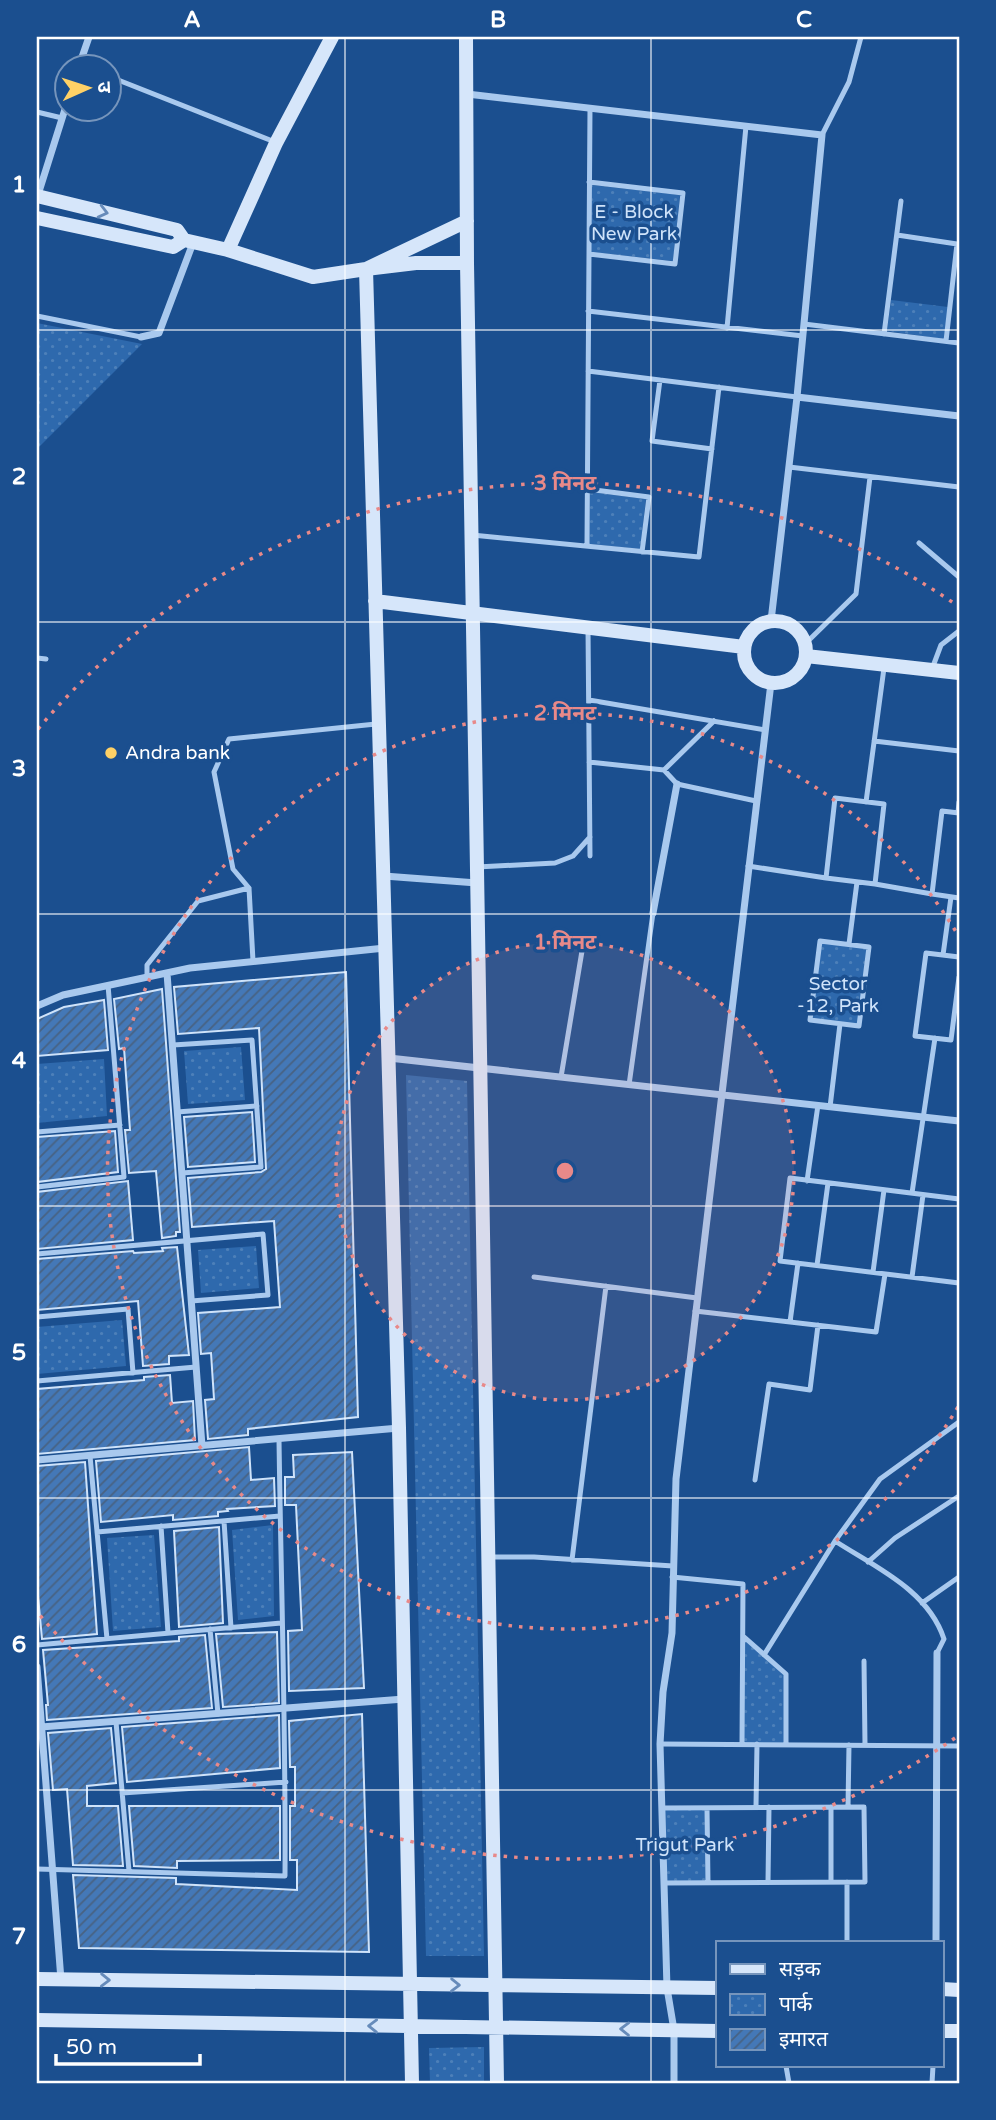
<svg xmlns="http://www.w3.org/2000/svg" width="996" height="2120" font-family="'Varela Round','Noto Sans Devanagari',sans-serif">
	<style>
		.park { fill: url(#park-dots) }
		.building { fill: url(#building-hatch); stroke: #cfe3fa; stroke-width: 2 }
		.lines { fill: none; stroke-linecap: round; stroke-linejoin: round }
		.lane { stroke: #a9c9ee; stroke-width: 5 }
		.street { stroke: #a9c9ee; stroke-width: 7 }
		.secondary { stroke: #d6e6fa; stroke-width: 14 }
		.oneway { stroke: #668bba }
		.grid { fill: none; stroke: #fff; stroke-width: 2; stroke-opacity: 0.55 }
		.ring { fill: none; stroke: #e88989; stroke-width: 3.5; stroke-dasharray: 3.5 7 }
		.poi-dot { fill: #ffd166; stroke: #1b4f8f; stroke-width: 2.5 }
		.labels { text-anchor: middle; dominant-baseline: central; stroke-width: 7; stroke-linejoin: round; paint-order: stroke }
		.park-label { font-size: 19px; fill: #cfe3fa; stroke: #1b4f8f }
		.poi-label { font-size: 19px; fill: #fff; stroke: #1b4f8f; text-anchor: start }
		.centre { fill: #e88989; stroke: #1b4f8f; stroke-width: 3.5 }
		.ring-label { font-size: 21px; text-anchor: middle; font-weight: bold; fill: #e88989; stroke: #1b4f8f; stroke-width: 7; stroke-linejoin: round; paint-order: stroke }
		.neatline { fill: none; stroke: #fff; stroke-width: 2.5 }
		.grid-label { font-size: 23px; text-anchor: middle; font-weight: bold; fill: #fff }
	</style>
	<defs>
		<pattern id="park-dots" width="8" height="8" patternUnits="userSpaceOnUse" patternTransform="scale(1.75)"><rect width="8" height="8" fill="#2e69ad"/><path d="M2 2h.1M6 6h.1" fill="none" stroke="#4d80b9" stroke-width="1.8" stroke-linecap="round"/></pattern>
		<pattern id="building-hatch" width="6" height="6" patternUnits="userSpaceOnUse" patternTransform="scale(1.75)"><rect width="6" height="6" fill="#4478b7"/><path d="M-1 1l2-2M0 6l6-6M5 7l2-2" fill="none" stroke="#486282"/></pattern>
	</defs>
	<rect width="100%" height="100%" fill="#1b4f8f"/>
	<path class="park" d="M592,185L680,195L673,261L591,252Z
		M891,300L948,307L944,339L887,331Z
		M37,323L142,344L37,449Z
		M590,492L646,499L640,549L589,544Z
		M821,942L867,948L858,1025L812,1019Z
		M241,1047L245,1100L188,1104L184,1051Z
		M104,1059L107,1116L37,1123V1064Z
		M406,1075L467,1081L484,1956H426Z
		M256,1246L259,1288L201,1293L198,1250Z
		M122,1320L126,1366L37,1374V1327Z
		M273,1525L274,1616L238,1620L232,1530Z
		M154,1535L161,1627L113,1631L107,1538Z
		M744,1640L784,1675V1743H744Z
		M664,1810H705L706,1881H666Z
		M484,2047V2083H430L429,2048Z"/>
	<path class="building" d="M346,972L358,1417L248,1429V1435L208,1439L205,1400L214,1399L211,1353L201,1354L198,1313L280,1307L274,1221L192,1227L188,1178L261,1172L266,1169L259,1028L178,1034L174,987Z
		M162,989L180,1232H176V1236L162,1238L156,1171L129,1173L125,1130H130L124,1048L119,1049L114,999Z
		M104,1000L108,1050L37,1056V1019L64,1007Z
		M252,1112L255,1162L188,1167L184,1117Z
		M115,1131L118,1172L37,1182V1137Z
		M128,1181L133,1240L37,1249V1192Z
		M177,1247L189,1355L169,1356V1364L143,1366L138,1301L37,1310V1259L133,1251L134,1253L163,1251L162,1248Z
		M170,1375L172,1403L193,1401L195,1440L37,1454V1389L144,1380V1377Z
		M249,1447L251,1480L274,1478L275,1506L227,1509L228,1511L218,1512V1516L173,1520V1515L101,1522L96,1461Z
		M352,1452L364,1688L289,1691L288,1631L302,1630L296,1505H285V1477H294L293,1455Z
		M85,1462L97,1634L42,1639L37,1585V1466Z
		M219,1527L223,1623L179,1627L174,1531Z
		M277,1632L279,1703L223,1707L216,1634Z
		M205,1635L212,1708L47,1720L46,1705H48L43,1650L179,1641V1637Z
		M362,1714L369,1952L79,1948L73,1875L176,1878V1884L297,1890V1860H290V1806H295V1767H290L289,1721Z
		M279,1715L280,1768L127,1782L122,1727Z
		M111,1728L116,1783L87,1786V1806H118L123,1866L73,1865L67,1789L53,1790L48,1733Z
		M129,1806H280V1860L177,1861V1868L134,1866Z"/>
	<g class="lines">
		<path class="lane" d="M108,76L275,142
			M37,112L62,118
			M822,135L849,82L861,37
			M897,235L957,244L946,341
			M589,254L675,264L683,193L589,182
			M588,311L803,336
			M37,316L141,337
			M804,324L959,343
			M727,328L746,126
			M884,334L901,201
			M588,371L797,397
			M660,380L652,441L712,449
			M789,467L959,487
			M587,489L649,497L642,552
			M472,535L699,557L719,387
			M919,543L959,577
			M587,546L590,108
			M588,628L590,856
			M805,644L856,594L870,477
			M37,658L46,659
			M932,669L941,645L959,631
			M589,700L765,730
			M874,741L959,751
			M589,762L664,770L677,784L756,801
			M664,770L714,721
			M835,798L884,804L875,884L826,878Z
			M866,802L884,668
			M958,813L959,802
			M959,813L942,811L932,894L959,898
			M748,866L826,878
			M477,867L555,863L573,856L590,837
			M875,884L932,894
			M249,888L233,869L214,772L229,739L376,724
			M820,941L869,947L859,1026L810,1020Z
			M849,944L857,882
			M943,955L951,897
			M959,957L926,953L915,1036L951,1040L959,977
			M147,977V965L198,901L249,888L253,961
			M173,1045L252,1040L261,1167L182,1173
			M561,1077L582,951
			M629,1085L653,913
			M830,1107L840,1024
			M177,1112L257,1106
			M37,1132L120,1125
			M807,1181L818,1105
			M37,1187L124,1177L108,985
			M912,1193L935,1038
			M959,1199L790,1178L780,1261L959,1283
			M37,1254L263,1234L268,1295L191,1301
			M817,1265L828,1183
			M873,1272L884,1190
			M534,1277L697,1298
			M912,1277L923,1195
			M695,1311L876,1332L885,1274
			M37,1317L128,1309L133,1373
			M790,1322L798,1263
			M37,1381L196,1367
			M90,1456L107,1639
			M755,1480L769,1384L810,1390L818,1325
			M224,1521L231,1628
			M161,1526L168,1633
			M97,1532L280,1516
			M835,1541C875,1567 928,1590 944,1639L937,1653
			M488,1557H534L673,1566
			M572,1560L606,1286
			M868,1562L895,1538L959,1496
			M672,1577L743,1584L742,1744
			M922,1603L959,1577
			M210,1629L218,1714
			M743,1636L786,1674V1744
			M37,1645L281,1623
			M764,1655L835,1541L880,1479L959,1422
			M864,1661L865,1745
			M116,1722L129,1871
			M660,1744L959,1746
			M122,1793L286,1782
			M756,1807L757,1744
			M848,1807L849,1745
			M662,1808L864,1807L865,1882L664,1883
			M707,1808L708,1883
			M37,1869L285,1876C286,1730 281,1585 279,1439
			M768,1882L769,1807
			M831,1882V1807
			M847,1882V1943
			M786,2066L789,2083
			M932,2083L933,2066"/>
		<path class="street" d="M79,66L89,37
			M467,94L822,135L797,397L771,621
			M37,198L66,106
			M141,337L159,333L193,243
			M797,397L959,416
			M384,876L477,883
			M653,913L677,784
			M167,973L202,1446
			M37,1006L63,995L190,968L385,948
			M389,1058L959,1121
			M37,1460L399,1428
			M37,1667L61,1980
			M41,1727L404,1699
			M936,1943L937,1653
			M674,2083V2030L667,1988L660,1744L663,1692L672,1633L676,1479L771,683"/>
		<path class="secondary" d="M466,37L467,263L497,2083
			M37,196L177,230L184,240L228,250L313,277L366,269L467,221
			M37,218L173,247L184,240
			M228,250L276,143L332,37
			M375,601L744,647
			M744 652a31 31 0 1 1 62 0a31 31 0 1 1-62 0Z
			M806,656L959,673
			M37,1979L718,1988
			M942,1989L959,1990
			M37,2020L718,2031
			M942,2031H959
			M412,2083L399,1428L366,269L416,263H467"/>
	</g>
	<defs><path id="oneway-chevron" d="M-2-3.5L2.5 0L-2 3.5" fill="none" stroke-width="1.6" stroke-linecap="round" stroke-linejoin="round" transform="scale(1.75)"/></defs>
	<g class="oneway">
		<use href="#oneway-chevron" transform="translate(103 212) rotate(14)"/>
		<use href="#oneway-chevron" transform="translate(105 1980) rotate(1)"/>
		<use href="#oneway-chevron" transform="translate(455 1985) rotate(1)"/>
		<use href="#oneway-chevron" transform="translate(373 2026) rotate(-179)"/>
		<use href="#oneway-chevron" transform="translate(625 2029) rotate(-179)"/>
	</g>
	<path class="grid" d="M345,37V2083M651,37V2083M37,330H959M37,622H959M37,914H959M37,1206H959M37,1498H959M37,1790H959"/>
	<circle cx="565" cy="1171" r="229" fill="#e88989" fill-opacity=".12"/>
	<g class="ring">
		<circle cx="565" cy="1171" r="229"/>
		<path d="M958 1407A458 458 0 1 1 958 935"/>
		<path d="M955 1738A688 688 0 0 1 38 1613M38 729A688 688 0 0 1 955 604"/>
	</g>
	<circle class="poi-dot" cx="111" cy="753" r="7"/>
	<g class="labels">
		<g class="park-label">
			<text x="634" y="212">E - Block<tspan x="634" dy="22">New Park</tspan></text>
			<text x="838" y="984">Sector<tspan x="838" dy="22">-12, Park</tspan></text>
			<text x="685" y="1845">Trigut Park</text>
		</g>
		<g class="poi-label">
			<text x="125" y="753">Andra bank</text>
		</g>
	</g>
	<circle cx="565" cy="1171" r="10" class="centre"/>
	<g class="ring-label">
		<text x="565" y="490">3 मिनट</text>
		<text x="565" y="720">2 मिनट</text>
		<text x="565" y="949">1 मिनट</text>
	</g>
	<rect width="996" height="2120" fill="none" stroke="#1b4f8f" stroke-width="77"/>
	<rect x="716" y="1941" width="228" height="126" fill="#1b4f8f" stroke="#7695bc" stroke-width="2"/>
	<rect x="730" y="1964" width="35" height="10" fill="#d6e6fa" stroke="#7695bc" stroke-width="2"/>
	<text x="779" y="1976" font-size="21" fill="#ffffff">सड़क</text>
	<rect x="730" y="1994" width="35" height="21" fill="url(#park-dots)" stroke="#7695bc" stroke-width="2"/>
	<text x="779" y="2011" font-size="21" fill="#ffffff">पार्क</text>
	<rect x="730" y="2029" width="35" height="21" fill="url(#building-hatch)" stroke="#7695bc" stroke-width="2"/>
	<text x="779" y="2046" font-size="21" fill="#ffffff">इमारत</text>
	<g transform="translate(88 88) rotate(87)"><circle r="33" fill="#1b4f8f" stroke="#7695bc" stroke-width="2"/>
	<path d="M0-5L12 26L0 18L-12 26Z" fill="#ffd166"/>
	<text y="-10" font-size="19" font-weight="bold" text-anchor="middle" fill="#ffffff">उ</text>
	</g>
	<path d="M56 2054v10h144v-10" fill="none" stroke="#ffffff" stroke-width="3.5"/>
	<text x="66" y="2054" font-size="21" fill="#ffffff" stroke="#1b4f8f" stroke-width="5" paint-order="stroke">50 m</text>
	<rect x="38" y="38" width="920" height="2044" class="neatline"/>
	<g class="grid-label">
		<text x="192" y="27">A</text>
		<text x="498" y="27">B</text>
		<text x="804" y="27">C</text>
		<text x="19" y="192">1</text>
		<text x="19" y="484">2</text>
		<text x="19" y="776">3</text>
		<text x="19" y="1068">4</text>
		<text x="19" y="1360">5</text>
		<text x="19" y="1652">6</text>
		<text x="19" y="1944">7</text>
	</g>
</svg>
